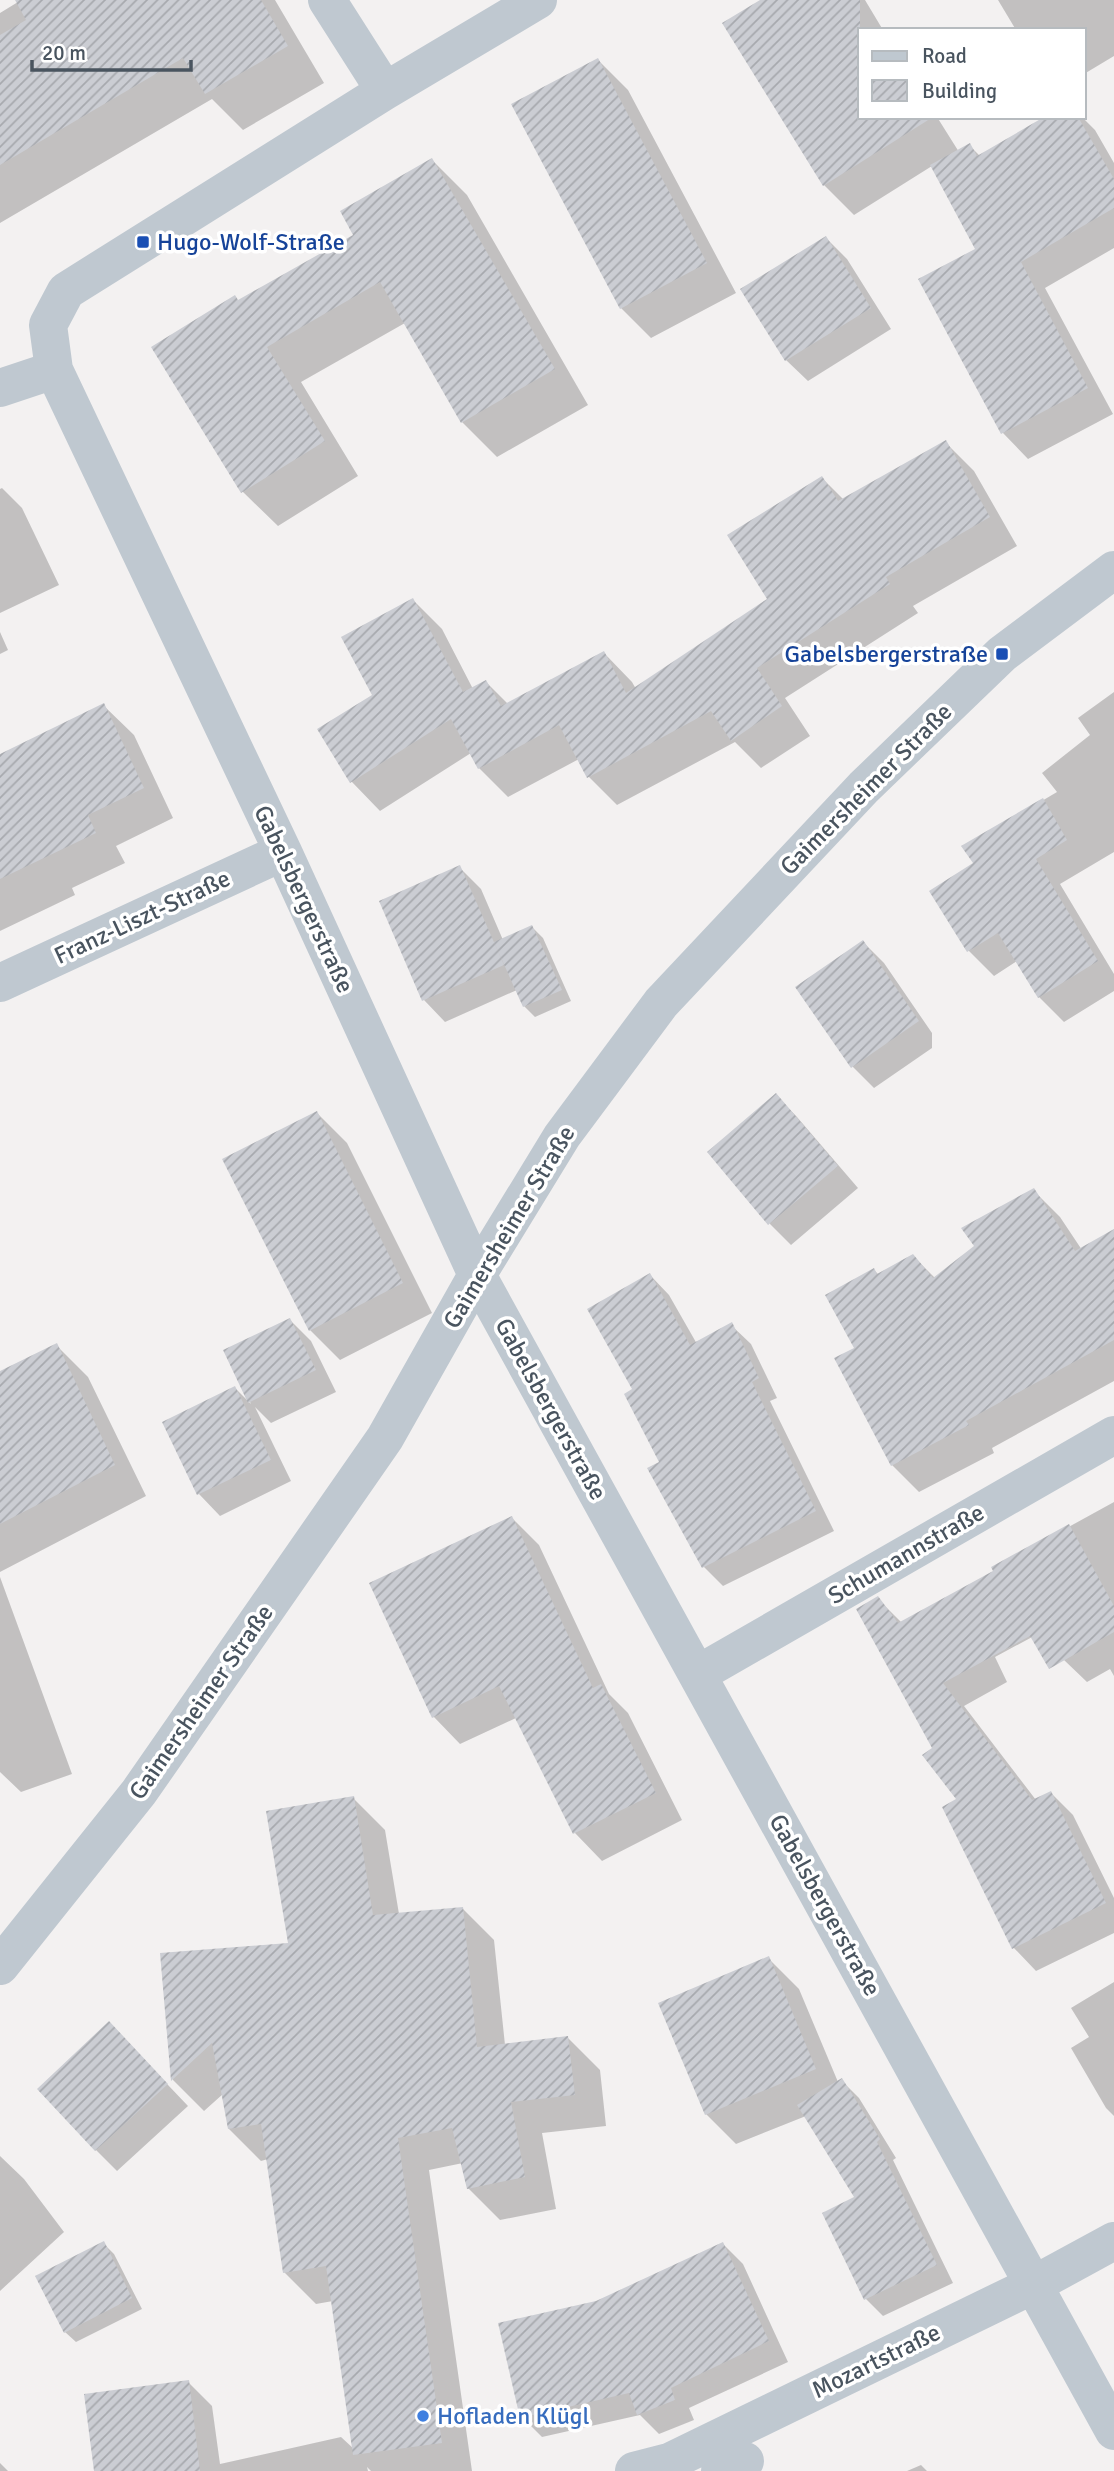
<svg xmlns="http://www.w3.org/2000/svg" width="1114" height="2471" font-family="Signika,sans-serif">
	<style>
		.shadow { fill: #0003 }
		.building { fill: url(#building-hatch) }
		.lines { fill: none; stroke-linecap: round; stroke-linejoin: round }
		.minor { stroke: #bfc8d0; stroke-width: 38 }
		.transit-dot { fill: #1a4fb4; stroke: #fff; stroke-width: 2.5 }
		.shop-dot { fill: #3f7fe0; stroke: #fff; stroke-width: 2.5 }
		.labels { text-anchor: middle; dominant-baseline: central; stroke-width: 7; stroke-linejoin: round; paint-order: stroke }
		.transit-label { font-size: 24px; fill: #164399; stroke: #fff; text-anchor: start }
		.street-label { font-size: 24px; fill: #49545f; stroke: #fff }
		.shop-label { font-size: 24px; fill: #366cbe; stroke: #fff; text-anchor: start }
	</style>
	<defs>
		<pattern id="building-hatch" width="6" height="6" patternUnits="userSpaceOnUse" patternTransform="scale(1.75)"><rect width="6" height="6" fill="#cbcdd3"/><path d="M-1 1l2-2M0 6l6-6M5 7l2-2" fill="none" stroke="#a7a9ae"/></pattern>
	</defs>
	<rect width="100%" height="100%" fill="#f3f1f1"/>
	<path class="shadow" d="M17,0H275L324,83L243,130L212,99L0,223V13L18,2Z
		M764,0H865L883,30H860V117H937L959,152L970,146L980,156L1047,117H1082L1095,130L1114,163V248L1045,288L1113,414L1028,459L1003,433L977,249L932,166L854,215L824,185Z
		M998,0H1114V56L1084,74V30H1016Z
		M598,60L628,90L736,293L651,338L621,308Z
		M432,160L467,195L588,405L497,457L462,422L405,323L301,382L358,476L278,526L243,492L239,301L355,235Z
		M826,238L847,259L891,329L808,381L786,360Z
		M945,442L974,471L1017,546L913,606L918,613L785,698L810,736L761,768L735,742L617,805L589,777L579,759L508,797L479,768L471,753L380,811L352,782L319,730L374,696L413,600L442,629L473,689L486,682L508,704L604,653L632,682L636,689L770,600L822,478L844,500Z
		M2,488L22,508L59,585L0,613V489Z
		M0,632L8,650L0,654Z
		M1114,692V852L1060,884L1114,974V991L1064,1022L1039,997L1017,961L994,976L969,951L931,891L975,864L964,847L1057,792L1042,773L1090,735L1078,718Z
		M103,705L134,735L173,818L116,846L125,863L72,888L75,895L0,931V766Z
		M460,868L481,889L503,940L532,927L543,938L571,1001L535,1017L524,1006L517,990L445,1022L424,1000L381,902Z
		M863,942L884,963L932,1033V1048L874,1088L853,1067Z
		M776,1095L797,1117L858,1188L791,1245L770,1224Z
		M317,1113L347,1143L432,1313L340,1360L310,1330Z
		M1033,1190L1060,1217L1082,1250L1114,1232V1381L992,1448L994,1453L919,1492L892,1465L857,1348L874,1270L879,1275L913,1256L935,1278L976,1247Z
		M650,1275L669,1295L697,1344L731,1325L751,1344L777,1398L770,1401L834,1531L723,1586L704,1567L661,1462L635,1390Z
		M290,1320L311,1341L336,1392L271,1423L255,1407L291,1481L220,1516L199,1494L165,1422L235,1388L251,1404L225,1351Z
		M56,1345L88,1377L146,1496L0,1572V1372Z
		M1114,1502V1676L1110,1669L1087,1682L1064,1660L1047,1629L995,1657L1007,1682L964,1706L1036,1800L1051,1793L1073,1815L1114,1898V1933L1036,1971L1014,1948L944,1808L959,1800L934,1749L877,1598L902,1623L996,1572L994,1568Z
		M512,1518L539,1545L609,1694L628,1713L682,1820L602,1861L575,1833L516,1718L460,1744L433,1716Z
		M0,1577L72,1774L21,1792L0,1772Z
		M353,1798L385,1830L399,1914L462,1908L494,1940L505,2045L568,2038L600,2070L606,2126L542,2133L556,2209L500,2220L468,2188L463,2163L429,2170L472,2471H371L367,2467L368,2471H95L188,2382L212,2406L220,2464L341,2437L354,2449L333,2301L316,2304L284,2272L268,2159L261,2161L229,2129L223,2094L204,2111L173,2080L162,1955L290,1945Z
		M769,1959L799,1989L838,2082L841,2080L859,2098L896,2158L893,2160L953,2283L883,2316L866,2299L857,2198L806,2116L736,2144L706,2114Z
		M1114,1982V2116L1106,2108L1071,2048L1089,2037L1071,2008Z
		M130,2045L188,2106L117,2171L96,2150Z
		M0,2156L24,2179L64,2232L0,2291Z
		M103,2243L114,2254L142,2309L76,2342L65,2332Z
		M723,2244L743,2264L788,2362L689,2408L694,2420L659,2434L640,2415L542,2437L522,2417L597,2303Z
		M0,2463L8,2471H0Z
		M921,2465L927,2471H907Z"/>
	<path class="building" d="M15,0H261L288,46L205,94L183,58L0,165V35L26,20Z
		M760,0H860V117H933L823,186L722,23Z
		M598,58L707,263L620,309L511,104Z
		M1044,117H1078L1114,179V208L1021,262L1088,388L1001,434L918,279L975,249L930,165L970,143L977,156Z
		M432,158L555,369L461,423L380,282L267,347L325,441L241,493L151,347L235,295L238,300L353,235L340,211Z
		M826,236L871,308L785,361L740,289Z
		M946,440L990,517L886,577L890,584L757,668L782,706L731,741L711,711L587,778L559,725L478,769L451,719L350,783L317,729L372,695L341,637L413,598L463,692L486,680L501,706L604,651L626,693L767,599L727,535L822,476L838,501Z
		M104,703L144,788L88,815L96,833L0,879V754Z
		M1043,798L1067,840L1036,859L1098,961L1038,998L998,933L967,952L929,891L973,863L961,846Z
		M460,865L504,965L422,1001L379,901Z
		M532,925L562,990L523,1007L494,942Z
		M863,940L919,1021L851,1068L795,987Z
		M776,1093L838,1166L768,1225L707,1152Z
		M317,1111L403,1283L309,1331L222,1159Z
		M1034,1188L1075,1251L1114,1229V1340L966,1421L969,1425L891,1466L834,1358L854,1348L825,1295L874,1268L877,1274L913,1254L933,1278L974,1246L961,1228Z
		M650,1273L690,1345L732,1322L759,1378L752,1382L816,1511L702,1568L647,1468L659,1462L624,1394L632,1389L587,1309Z
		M290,1318L316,1370L248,1403L223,1350Z
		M57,1343L115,1465L0,1524V1371Z
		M235,1386L271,1460L197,1495L162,1422Z
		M512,1516L593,1688L601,1684L656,1793L573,1834L499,1686L432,1718L369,1583Z
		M1069,1524L1114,1606V1632L1049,1669L1030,1636L943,1683L1032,1800L1051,1791L1106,1903L1012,1949L942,1807L956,1799L922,1755L932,1748L856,1609L878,1596L898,1623L993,1571L991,1567Z
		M354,1796L373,1915L463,1907L477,2047L568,2036L575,2095L511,2102L525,2177L467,2189L452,2128L398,2138L442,2443L353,2455L326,2266L283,2273L261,2124L228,2129L212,2043L171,2081L160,1953L288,1943L266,1811Z
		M769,1956L816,2069L705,2115L658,2003Z
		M109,2021L168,2084L95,2151L37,2089Z
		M842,2078L880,2139L877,2142L937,2265L864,2300L822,2213L854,2197L797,2105Z
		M104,2241L132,2298L64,2333L35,2276Z
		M723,2242L769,2341L671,2388L675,2400L637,2415L629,2393L520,2418L498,2323L596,2301Z
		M189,2380L200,2471H94L84,2394Z"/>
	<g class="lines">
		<path class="minor" d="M327,0L385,91
			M538,0L385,91L66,291L48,325L54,370L283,852L477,1275L1114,2431
			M0,388L54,370
			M0,983L283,852
			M698,1674L1114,1435
			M0,1966L139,1792L385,1438L477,1275L562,1136L661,1003L864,787L1002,654L1114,570
			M634,2471L669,2462L1033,2285L1114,2241
			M720,2471L745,2461"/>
	</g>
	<g class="transit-dot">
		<rect x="136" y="235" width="14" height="14" rx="3.5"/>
		<rect x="995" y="647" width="14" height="14" rx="3.5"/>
	</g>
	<circle class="shop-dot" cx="423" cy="2416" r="7"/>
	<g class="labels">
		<g class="transit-label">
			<text x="157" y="242">Hugo-Wolf-Straße</text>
			<text x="988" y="654" text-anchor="end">Gabelsbergerstraße</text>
		</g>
		<g class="street-label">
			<text transform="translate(866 789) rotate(-45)">Gaimersheimer Straße</text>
			<text transform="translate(304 899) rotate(65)">Gabelsbergerstraße</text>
			<text transform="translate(142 917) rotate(-25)">Franz-Liszt-Straße</text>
			<text transform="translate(509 1227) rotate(-59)">Gaimersheimer Straße</text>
			<text transform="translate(551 1409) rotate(61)">Gabelsbergerstraße</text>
			<text transform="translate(906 1554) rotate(-30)">Schumannstraße</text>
			<text transform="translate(201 1702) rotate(-55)">Gaimersheimer Straße</text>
			<text transform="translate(825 1905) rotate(61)">Gabelsbergerstraße</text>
			<text transform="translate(876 2361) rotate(-26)">Mozartstraße</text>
		</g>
		<g class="shop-label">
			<text x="437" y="2416">Hofladen Klügl</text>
		</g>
	</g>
	<rect x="858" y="28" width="228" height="91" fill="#ffffff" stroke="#b6bbbf" stroke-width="2"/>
	<rect x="872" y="51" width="35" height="10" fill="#bfc8d0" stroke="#b6bbbf" stroke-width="2"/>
	<text x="922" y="63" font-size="21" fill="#49545f">Road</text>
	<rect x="872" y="80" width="35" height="21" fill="url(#building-hatch)" stroke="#b6bbbf" stroke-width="2"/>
	<text x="922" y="98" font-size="21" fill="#49545f">Building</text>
	<path d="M32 60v10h159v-10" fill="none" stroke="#49545f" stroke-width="3.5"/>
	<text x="42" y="60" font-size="21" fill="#49545f" stroke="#ffffff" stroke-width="5" paint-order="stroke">20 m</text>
</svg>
